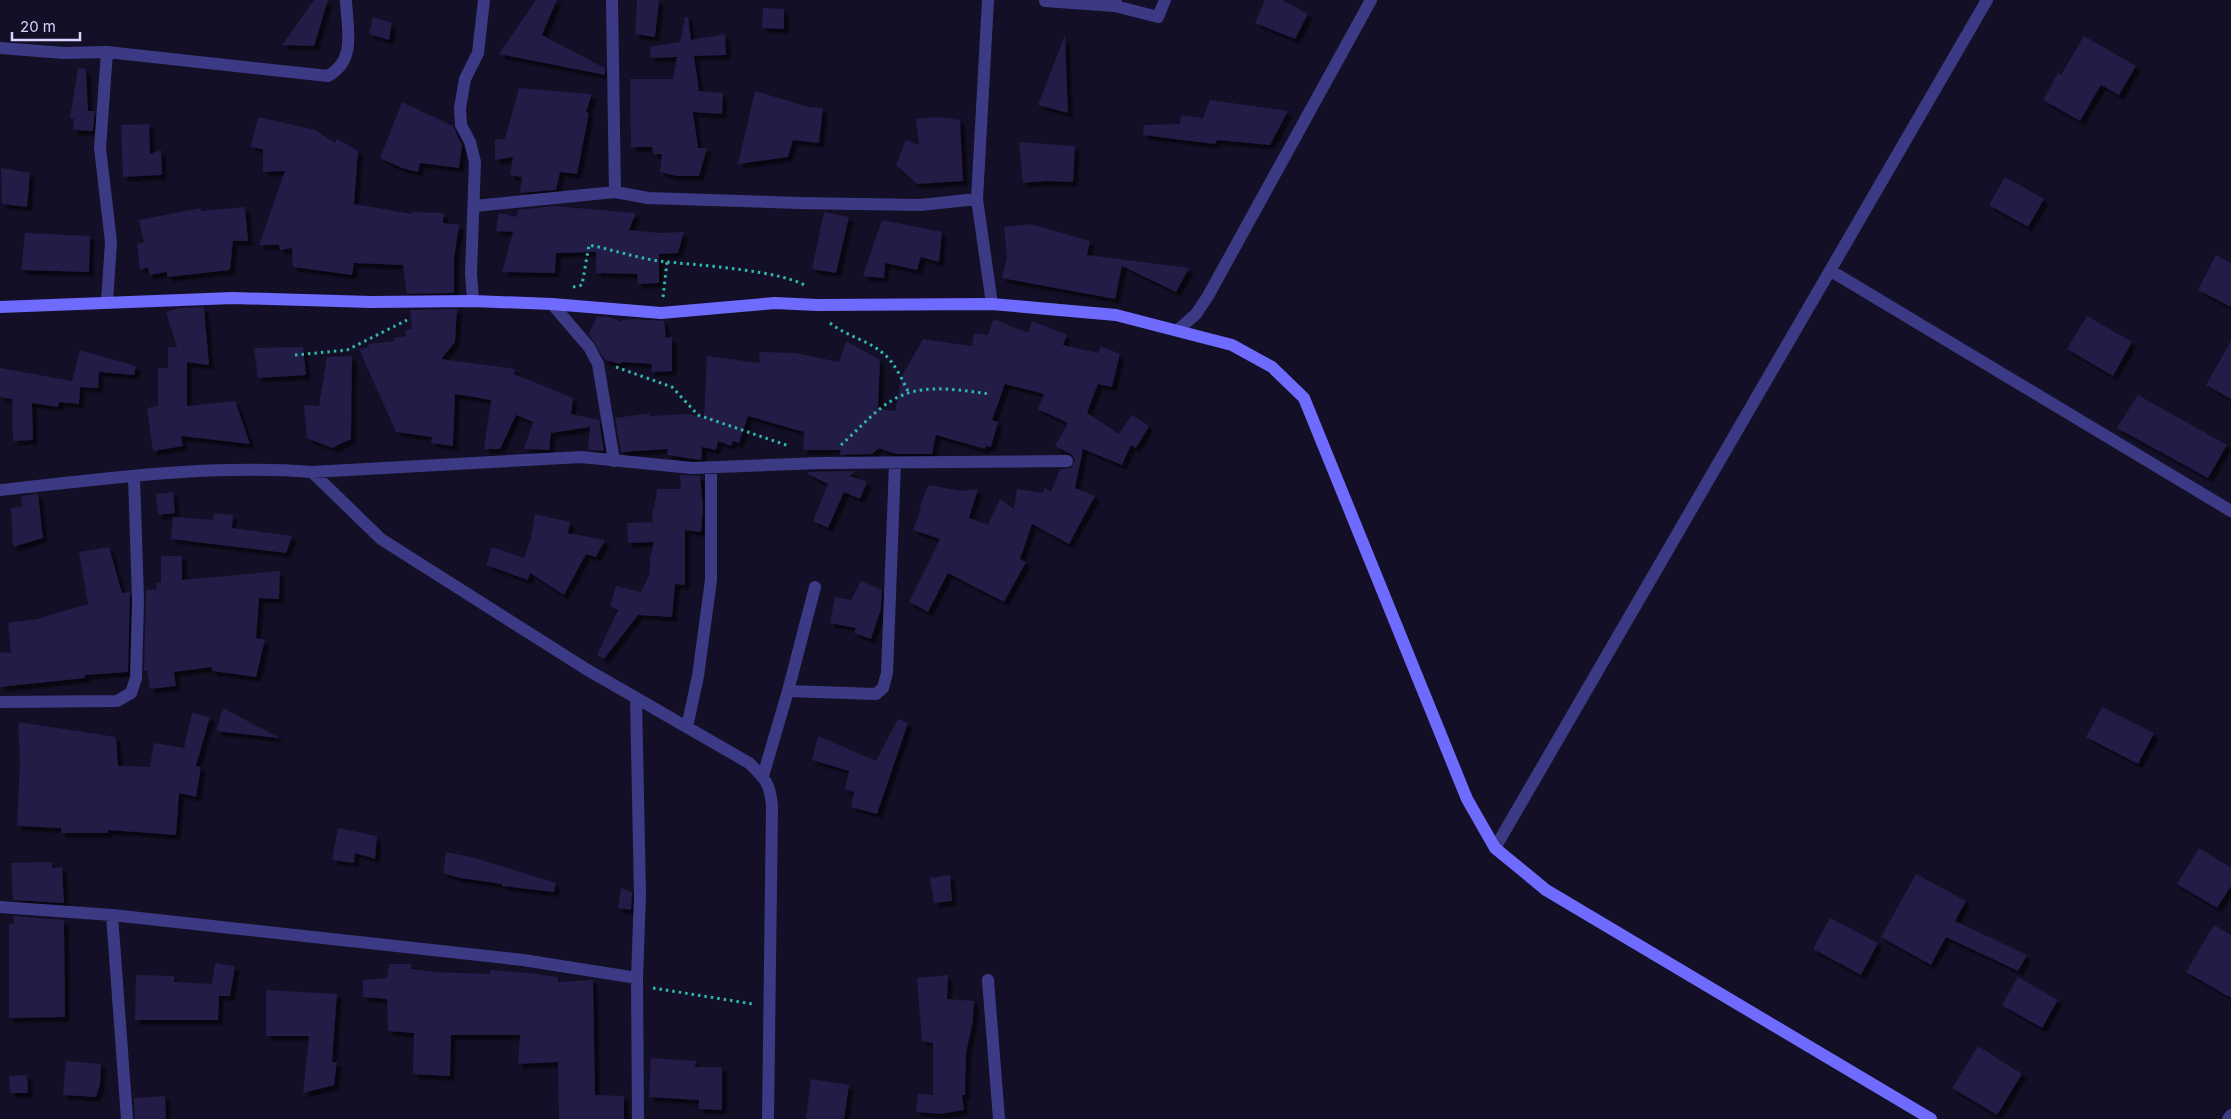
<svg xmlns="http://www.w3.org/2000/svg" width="2231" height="1119" font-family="Inter,sans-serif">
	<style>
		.building { fill: #241b47; filter: url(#shadow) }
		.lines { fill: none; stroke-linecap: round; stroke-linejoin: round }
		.path { stroke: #2fb8b0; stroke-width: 3; stroke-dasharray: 2.5 4; stroke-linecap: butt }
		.street { stroke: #3d3a85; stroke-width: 12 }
		.secondary { stroke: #6f6bff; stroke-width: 12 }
	</style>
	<defs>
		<filter id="shadow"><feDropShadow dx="4.5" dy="4.5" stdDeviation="1" flood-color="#0009"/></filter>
	</defs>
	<rect width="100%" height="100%" fill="#130f26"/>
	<path class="building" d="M314,0H328L314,46L282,45Z
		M536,0H557L542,35L605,68V75L499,54Z
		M637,0H659L655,37L635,34Z
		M1265,0H1282L1308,14L1295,39L1255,23Z
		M763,8L784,9V29L762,28Z
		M373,17L392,23L389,40L369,34Z
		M685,17H688L691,40L725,34L726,55L694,56L699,91L723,93L722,114L693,112L698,148H707L699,176H677L660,172L662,154H653L652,147H631L630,79H673L677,57L651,58L650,47L680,42Z
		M1065,35L1068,113L1038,105Z
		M2084,36L2136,66L2119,95L2101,85L2080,121L2043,100L2058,73L2061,75Z
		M78,68L86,69L88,111H95L93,131L73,130L74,119L70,118Z
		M519,88L592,94L586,112L589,113L577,174L560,172L556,190L520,193L522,177L510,175L513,157L495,160V139H505Z
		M755,91L809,107L823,108L819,143L793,140L788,157L738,164Z
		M1210,100L1288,111L1270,145L1217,140L1215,144L1143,135L1144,125L1180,124L1181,115L1203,118Z
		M402,102L453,126L462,145L459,168L420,163L418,172L402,168L380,158Z
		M258,117L315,130L335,143L337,139L358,151L354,204L412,214V212L444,213L443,223L459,225L454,259V293L407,294L403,265L354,263L352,275L293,267L292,248L280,250L279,245H259L285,171L263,172V149L251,147Z
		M936,117L960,120L963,181L917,184L896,165L906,140L919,145L916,119Z
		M149,124L150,154L161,150L162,175L123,177L121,125Z
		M1019,142L1075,146L1073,182L1046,181L1023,183Z
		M1,168L30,173L27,207L2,204Z
		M2005,177L2044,199L2028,227L1989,205Z
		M554,206L636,213L629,230L660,233L684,232L678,253L659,254V283L638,284L637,274L596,273V252L556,253L555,273L502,272L513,232L496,231L499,213L517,217L518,210Z
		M245,207L248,241H233L230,270L167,277V272L149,275L148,268L140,269L137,244L144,242L139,220L201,208V211Z
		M824,212L849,217L836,273L812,269Z
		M882,220L942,232L939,262L921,257L917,270L885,263L884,278L863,276Z
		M1031,224L1090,241L1087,255L1189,268L1176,292L1122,266L1115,299L1002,278L1007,256L1004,227Z
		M25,233L90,236L89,272L21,270Z
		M2216,255L2231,263V307L2198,290Z
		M204,307L209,365L187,362V406L235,401L250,444L181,436L183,446L153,451L147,408L158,406V368H168V347H177L166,312L179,308Z
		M457,309L455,342L441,359L515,369L514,374L573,398L571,414L599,420L604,451L588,450L590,427L551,433L549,450L524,449L533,422L516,415L500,449H484L491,400L455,394L453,446L431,443L432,437L396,432L359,349L369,347L368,344L395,341L394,338L406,336L405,330L412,329L410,310Z
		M597,316L610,317L622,322V320L634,319L664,321L666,338L672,337V371L651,372L652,364L623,362L620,364L605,360L589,334Z
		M2087,316L2132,342L2113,376L2067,349Z
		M994,319L1028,333L1032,321L1067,335L1063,345L1098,353L1101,346L1120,354L1112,387L1098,384L1087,413L1119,434L1132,415L1149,426L1136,448L1131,445L1122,465L1083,449L1075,488L1095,496L1069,544L1032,524L1020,559L1026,562L1004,602L948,573L928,612L909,602L940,539L913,530L921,508L919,507L929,485L961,491L978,489L969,518L988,525L1000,499L1014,509L1017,489L1042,493L1045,488L1051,492L1060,469L1071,468L1075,460L1071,454L1055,446L1068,423L1038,409L1044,394L1005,384L992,420L998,422L991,447L986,446L985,449L936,435L932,454H896L879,448L872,454L839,455L841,450H803L804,432L748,416L739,443L733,441L731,446L718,441L716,450L702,447L701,460L667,455L668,449L621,452L615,418L651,413L650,416L689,414L704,418L707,356L760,363L759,352L795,353L839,362L846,341L880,360L878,409L895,411L902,376L923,339L972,346L974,333L988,335Z
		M2231,341V399L2206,385Z
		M303,347L306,375L258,378L254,348Z
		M80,350L136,366L134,375L99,372L98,388L80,387L79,404L59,402L58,407L32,403L33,440L13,441L12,399L0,397V368L72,381Z
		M352,356L351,439L332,448L307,438L304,405L319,406L327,357Z
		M2138,395L2227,445L2208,478L2117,428Z
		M855,471L850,476L867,482L860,499L844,492L828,528L813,521L828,484L808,474L809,472Z
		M680,475L700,476L703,507L701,532L685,530V585L675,584L672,617L638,615L604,659L597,655L618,610L610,606L616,586L641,592L650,573V558L654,542L628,543L627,523L653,522L652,510H654L657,489H681Z
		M173,492L175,513L158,515L156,494Z
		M38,494L43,538L13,547L11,508L22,506L21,496Z
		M214,513L233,515L232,528L292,536L286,553L171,539L173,517L213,520Z
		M535,514L570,522L568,533L605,540L596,557L586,554L564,595L530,573L528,580L486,565L492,547L524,558L531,537Z
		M109,547L122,593L130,592L128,672L85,675V678L0,687V652L11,653L8,623L37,619L88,604L79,552Z
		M161,556H182V580L280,571L279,599L259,598L256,638L265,640L256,677L212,671V667L174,672L176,686L150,689L147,671H144L146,590L157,589L156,583L161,582Z
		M861,581L882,590L881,609L871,639L854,633L856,628L830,623L835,597L851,600Z
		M2102,707L2154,733L2138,764L2086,737Z
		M223,708L278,737V738L216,731Z
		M192,713L210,717L196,766L201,767L196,797L179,793L176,835L108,830V833H61V828L17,826L20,762L18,722L116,737L118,766L150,767L154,743L184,748Z
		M898,719L908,723L877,814L851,807L854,792L845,789L849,771L812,760L818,736L876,761Z
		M338,828L377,836L375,859L355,853L354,863L332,860Z
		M2199,848L2231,868V886L2217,908L2177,884Z
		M446,852L475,858L556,883L554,892L502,886V884L460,878L443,873Z
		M52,862V868L62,867L64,903L13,900L11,863Z
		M1916,874L1966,901L1955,921L2027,955L2018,971L1946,937L1931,965L1881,937Z
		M950,875L952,901L934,903L930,878Z
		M621,888L632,892L631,910L618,908Z
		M13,916L64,920L65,1017L9,1018V924H14Z
		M1830,918L1878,943L1861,975L1813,949Z
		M2214,925L2231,935V998L2186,972Z
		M215,963L235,966L230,996H219L218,1020H135L136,975L174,976V982L212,984Z
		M389,964H411V969L435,972L490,974V970L537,974L558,977V982L593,980L595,1095L624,1096V1119H559L558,1062L518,1064L520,1035H451L450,1076L413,1074L414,1033L388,1031L387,999L363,997V980L387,978Z
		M948,975L947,999L974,1001L973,1021L966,1053L965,1095H962L964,1110L940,1114L916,1112L918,1094L933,1095V1043L922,1041L917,978Z
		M2018,977L2058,1000L2042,1028L2002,1005Z
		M266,990L337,994L332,1062H337L334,1085L303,1093L309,1036H266Z
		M1978,1046L2022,1074L1997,1115L1952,1088Z
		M651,1058L696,1061L695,1067H722V1110L699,1109V1100L649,1097Z
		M66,1061L101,1064L100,1085L96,1097L63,1095Z
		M27,1075L28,1093H10L9,1076Z
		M811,1079L849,1085L844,1119H806Z
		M165,1096L166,1119H135L134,1098Z"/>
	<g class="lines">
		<path class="path" d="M573,287L582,285L589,245C615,250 642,260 668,262C697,265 787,271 807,287
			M663,297L667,262
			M830,323C846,336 868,340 884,354C895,363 902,380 909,393
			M295,355L347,350L407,320
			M616,367L672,387L698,415L789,446
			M841,445C857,431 873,412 891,401C921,382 957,390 990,394
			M653,988L753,1004"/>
		<path class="street" d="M612,0L615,192
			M1116,0L1115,6L1158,17L1165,0
			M1045,1L1115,6
			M0,48L64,53L107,52L100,148L111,242L107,302
			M107,52L328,76C357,60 347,29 346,0
			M977,199L988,0
			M474,206L615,192L648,198L799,203L920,205L977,199L992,304
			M1831,271L2231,511
			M473,301L471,273L475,162L470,142L461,125L460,108L465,79L478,53L484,0
			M552,304L589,347L598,364L614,461
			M1179,329L1196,314L1208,296L1371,0
			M312,472L381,539L586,669L749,763C765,778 770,783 772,806L768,1119
			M0,490C104,479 207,464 312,472L581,457L692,468L820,463L1067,461
			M788,691L876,694L883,688L887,673L895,464
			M636,698L640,895L637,978L638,1119
			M0,702L117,701L131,693L136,678L138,600L134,476
			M687,727L698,676L711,580V468
			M763,776L788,691L815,587
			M1495,848L1987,0
			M0,907L112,915L523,960L637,978
			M112,915L127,1119
			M988,980L999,1119
			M2228,1119L2231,1115"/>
		<path class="secondary" d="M0,307L233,298L371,302L473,301L552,304L661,313L775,303L817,305L992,304L1116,315L1232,345L1272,367L1304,398L1467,799L1495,848L1546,890L1931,1119"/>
	</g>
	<path d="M12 32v8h68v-8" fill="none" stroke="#d9d4ff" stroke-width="2.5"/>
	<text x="20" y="32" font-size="15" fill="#d9d4ff" stroke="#130f26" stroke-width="4" paint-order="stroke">20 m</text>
</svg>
